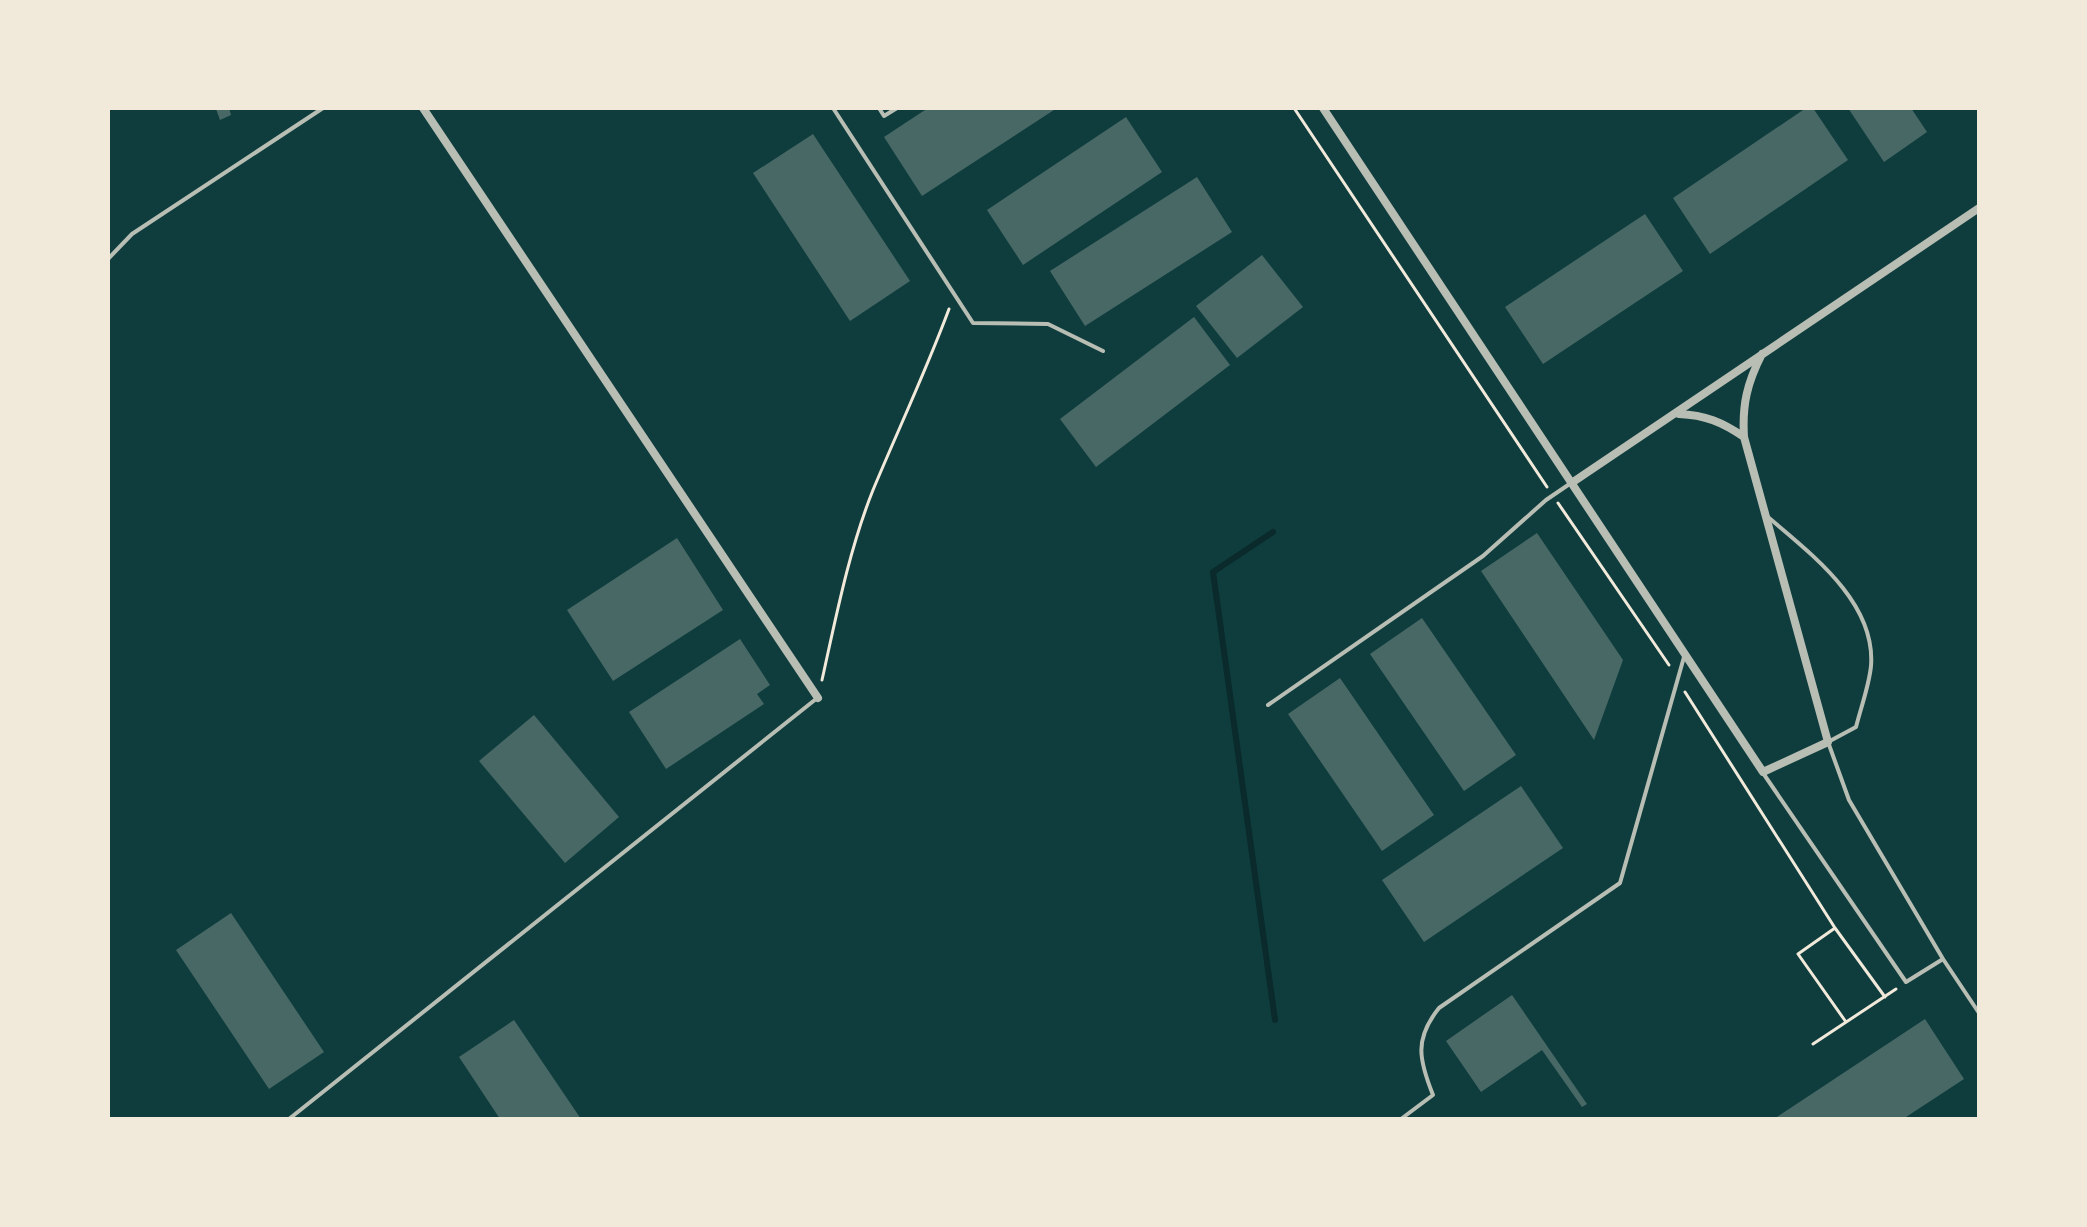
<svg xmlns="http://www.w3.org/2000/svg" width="2087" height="1227" font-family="'Sofia Sans Condensed',sans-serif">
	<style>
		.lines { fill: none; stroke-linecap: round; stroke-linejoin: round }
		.stream { stroke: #0a2a2b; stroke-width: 6 }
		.building { fill: #486865 }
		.path { stroke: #f1e9da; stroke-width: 3 }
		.service { stroke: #b8beb3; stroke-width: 4 }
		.minor { stroke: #b8beb3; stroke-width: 8 }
	</style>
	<rect width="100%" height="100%" fill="#0f3d3e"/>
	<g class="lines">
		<path class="stream" d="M1273,532L1213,572L1275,1020"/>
	</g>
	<path class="building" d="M220,108H229L231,115L220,120L216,109Z
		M928,108H1057L922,196L884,137Z
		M1806,108H1813L1848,160L1710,254L1673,198Z
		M1848,108H1911L1927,132L1884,162Z
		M1126,117L1162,172L1023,265L987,210Z
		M813,134L910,281L850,321L753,173Z
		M1197,177L1232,232L1085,326L1050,271Z
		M1645,214L1683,271L1543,364L1505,307Z
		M1262,255L1303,307L1237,358L1196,306Z
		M1194,317L1230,365L1096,467L1060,419Z
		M1537,533L1623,660L1594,740L1481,571Z
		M677,538L723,610L613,681L567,610Z
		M1422,618L1516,755L1464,791L1370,654Z
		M740,639L770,685L757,694L764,704L666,769L629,712Z
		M1340,678L1434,815L1382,851L1288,714Z
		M534,715L619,817L565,863L479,761Z
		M1521,786L1563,848L1424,942L1382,880Z
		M231,913L324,1052L269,1089L176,950Z
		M1512,995L1587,1104L1582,1107L1542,1050L1481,1092L1446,1041Z
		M1925,1019L1964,1079L1903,1119H1774Z
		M514,1020L581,1119H500L459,1057Z"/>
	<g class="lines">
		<path class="path" d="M1294,108L1547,487
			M1558,503L1669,665
			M822,680C836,617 849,550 873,490C898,430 926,371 949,309
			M1685,692L1835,928L1885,997
			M1835,928L1798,954L1846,1022
			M1813,1044L1896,989"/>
		<path class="service" d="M833,108L973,323L1048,324L1103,351
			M879,108L884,116L897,108
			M108,259L132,234L323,108
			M1268,705L1483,556L1546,500L1571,483
			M1763,773L1906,982L1943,959L1849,800L1828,742L1856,727C1861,707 1869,686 1871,666C1876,602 1811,554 1768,517
			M1943,959L1979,1013
			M289,1119L816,699
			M1401,1119L1433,1095C1419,1060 1414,1039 1439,1008L1620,883L1684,657"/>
		<path class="minor" d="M423,108L818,698
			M1323,108L1763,772L1828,742L1744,437C1742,405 1747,383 1762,354
			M1679,414C1705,415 1722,422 1744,437
			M1573,482L1979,208"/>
	</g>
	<rect width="2087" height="1227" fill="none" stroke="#f1e9da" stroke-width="220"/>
</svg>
